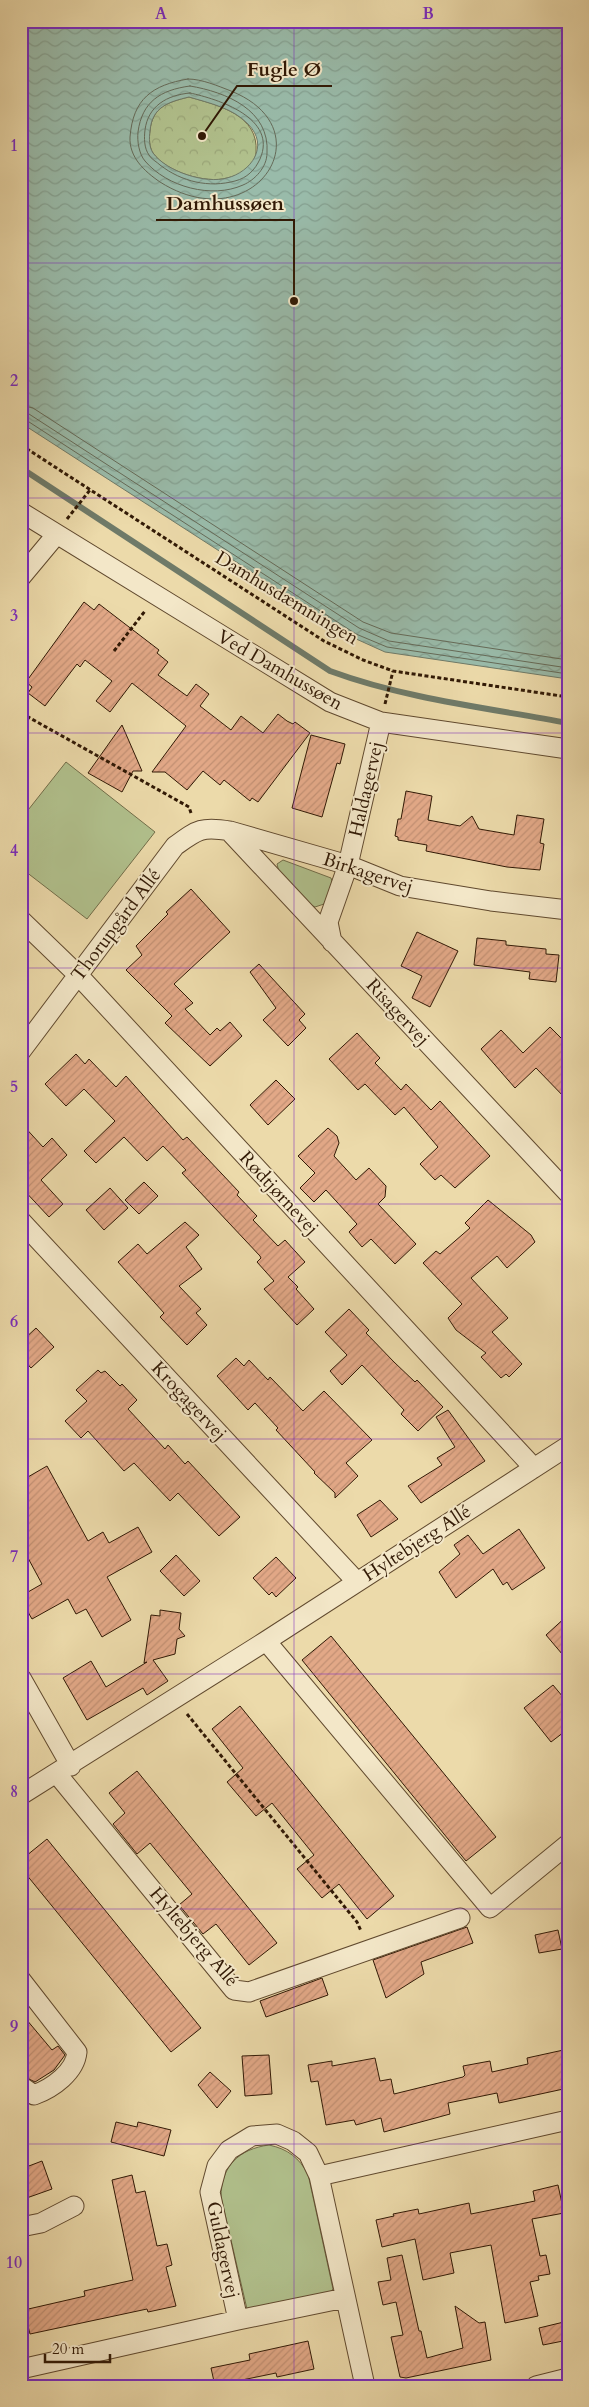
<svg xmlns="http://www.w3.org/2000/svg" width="589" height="2407" font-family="Cardo,serif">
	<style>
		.grass { fill: #b1c18d; stroke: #716d49 }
		.forest { fill: url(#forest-crowns); stroke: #716d49 }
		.water { fill: url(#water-waves); stroke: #6f7a68; fill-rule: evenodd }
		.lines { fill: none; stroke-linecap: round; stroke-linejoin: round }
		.shore { stroke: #656a58; stroke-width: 1 }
		.stream { stroke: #6f7a68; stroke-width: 6 }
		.building { fill: url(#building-hatch); stroke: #311905 }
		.minor-casing { stroke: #60492e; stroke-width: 21 }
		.path { stroke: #311905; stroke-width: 3; stroke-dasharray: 4 2.5; stroke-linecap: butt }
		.minor { stroke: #f3e7c8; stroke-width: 19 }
		.grid { fill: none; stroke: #7b2cbf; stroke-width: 1; stroke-opacity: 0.55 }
		.labels { text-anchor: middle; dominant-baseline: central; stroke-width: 4; stroke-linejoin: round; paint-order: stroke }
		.street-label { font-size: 19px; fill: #311905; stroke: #f3e7c8 }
		.leader { fill: none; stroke: #311905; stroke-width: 2 }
		.callout-dot { fill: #311905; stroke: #f3e7c8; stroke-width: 2 }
		.callout-label { font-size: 20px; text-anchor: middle; font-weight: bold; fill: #311905; stroke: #f3e7c8; stroke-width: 4; stroke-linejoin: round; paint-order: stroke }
		.neatline { fill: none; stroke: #7b2cbf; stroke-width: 2 }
		.grid-label { font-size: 16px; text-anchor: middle; font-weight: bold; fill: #7b2cbf }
	</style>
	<defs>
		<pattern id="forest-crowns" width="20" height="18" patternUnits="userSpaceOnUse" patternTransform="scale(1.25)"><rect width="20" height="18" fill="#b1c18d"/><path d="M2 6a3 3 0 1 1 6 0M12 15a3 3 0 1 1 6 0" fill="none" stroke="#99a578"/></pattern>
		<pattern id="water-waves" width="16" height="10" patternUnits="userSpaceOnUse" patternTransform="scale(1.25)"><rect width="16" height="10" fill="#9ba"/><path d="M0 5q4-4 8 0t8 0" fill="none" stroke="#84a091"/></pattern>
		<pattern id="building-hatch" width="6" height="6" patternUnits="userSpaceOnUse" patternTransform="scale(1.25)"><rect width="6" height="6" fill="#e2a887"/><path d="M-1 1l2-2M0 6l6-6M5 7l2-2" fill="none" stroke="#c29073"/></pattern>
	</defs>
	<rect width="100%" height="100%" fill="#ecdaaa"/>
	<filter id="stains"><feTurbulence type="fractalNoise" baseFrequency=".004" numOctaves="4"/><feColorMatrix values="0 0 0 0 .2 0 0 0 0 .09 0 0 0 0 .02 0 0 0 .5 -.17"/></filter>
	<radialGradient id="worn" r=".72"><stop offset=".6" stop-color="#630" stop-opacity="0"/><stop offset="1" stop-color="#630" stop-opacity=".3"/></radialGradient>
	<path class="grass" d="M66,762L155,832L87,919L21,868V819Z
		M283,860L331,878L333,884L324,904L315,907L311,905L279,872L277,864Z
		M269,2145C288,2149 299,2158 308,2174L333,2289L328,2294L247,2309L221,2197C221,2166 239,2149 269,2145Z"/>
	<path class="forest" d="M189,97C218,105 259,115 256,152C255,168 240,175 227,178C206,184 166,172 153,153C149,147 149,138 150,131C152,107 168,102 189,97Z"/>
	<path class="water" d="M21,21H568V679L385,652L354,638L21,423ZM189,97C209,103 233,108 248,124C270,146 251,172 227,178C206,184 167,172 153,153C149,147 149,138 150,131C152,107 168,102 189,97Z"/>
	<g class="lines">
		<path class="shore" d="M188,79C202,79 218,86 231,91C328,130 253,241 160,182C144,171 129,157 130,137C133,99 152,85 188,79Z
			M190,86C226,92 270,110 267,153C267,167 255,180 243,185C212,199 167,187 145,161C139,154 137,141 138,132C142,102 160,90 190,86Z
			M190,93C218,99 278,118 260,159C255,170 247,178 235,181C209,188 182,182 160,165C157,162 151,159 149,155C144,148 144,138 145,130C148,106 167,95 190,93Z
			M21,405L33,408L363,622L391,633L568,660
			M21,412L29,414L359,628L389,641L568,668
			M21,419L26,420L356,634L387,647L568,674"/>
		<path class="stream" d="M21,468L330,671C406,699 488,708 568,723"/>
	</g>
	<path class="building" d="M84,602L94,610L99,604L159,650L157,653L168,662L158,675L187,696L196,684L209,694L200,706L231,730L241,716L263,733L278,714L287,721L293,724L295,722L310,733L258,802L252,798L250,801L224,780L220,785L203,771L187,790L165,772H152L186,726L132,683L110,712L96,701L112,681L85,660L80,667L77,664L45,706L28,693L32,687L26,682Z
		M122,725L142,771H133L122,792L88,773Z
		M311,735L345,744L340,764L337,763L322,817L292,808Z
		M406,791L432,796L428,820L460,826L472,816L479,829L514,835L517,815L544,819L540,843L544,844L540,870L507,867L426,851L427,845L398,840V837L395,836L398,819H401Z
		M191,889L230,932L174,984L193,1003L185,1009L210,1035L217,1028L220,1031L230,1022L242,1036L210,1066L165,1023L172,1016L126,970L142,955L136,946L168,914L166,912Z
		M417,932L458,951L430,1007L412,998L422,976L401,966Z
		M477,938L506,941V945L546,949V954L559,955L556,982L529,979L530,972L474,965Z
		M259,964L305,1014L299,1020L306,1028L288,1046L263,1020L276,1008L250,972Z
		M550,1027L568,1045V1101L536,1068L515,1088L481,1049L501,1030L523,1053Z
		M357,1033L380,1058L375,1063L401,1090L406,1084L431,1110L440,1101L490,1156L455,1188L441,1175L435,1180L420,1164L438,1147L404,1107L395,1115L365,1084L358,1090L329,1059Z
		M76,1054L85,1064L89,1059L116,1087L126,1076L183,1140L187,1137L239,1192L237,1195L257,1216L253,1220L278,1246L285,1240L305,1262L288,1277L298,1287L296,1289L314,1309L297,1325L264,1289L274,1281L257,1262L261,1258L260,1256L182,1173L186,1170L163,1146L147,1161L124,1137L96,1163L84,1151L115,1121L84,1089L66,1106L45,1084Z
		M276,1080L295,1099L268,1125L250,1105Z
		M21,1123L43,1147L52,1138L67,1155L41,1180L63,1204L49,1217L21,1187Z
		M328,1128L337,1136L339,1143L334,1156L356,1180L369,1168L386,1186L385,1197L378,1204L416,1244L395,1264L371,1239L362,1247L349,1232L357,1224L326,1190L314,1202L300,1188L315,1173L298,1156Z
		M144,1182L158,1196L139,1214L125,1200Z
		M110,1188L128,1208L104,1230L86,1210Z
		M488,1200L531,1235L535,1242L507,1268L497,1256L471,1278L508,1318L492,1332L522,1364L509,1377L506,1374L501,1378L481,1357L486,1353L456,1330L448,1318L462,1304L423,1263L436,1251L440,1254L470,1228L465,1223Z
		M185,1222L199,1235L186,1247L202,1269L179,1286L201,1309L196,1313L207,1325L187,1345L160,1317L164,1313L118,1262L138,1244L147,1254Z
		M349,1309L369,1330L366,1333L394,1362L415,1382L417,1380L443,1407L418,1431L401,1414L404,1410L362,1365L342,1385L330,1371L347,1355L325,1332Z
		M36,1328L54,1347L31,1368L21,1357V1342Z
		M236,1358L244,1366L249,1360L268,1380L270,1377L303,1411L324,1391L372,1440L346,1463L358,1476L335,1498V1493L314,1473L315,1472L276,1430L278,1428L255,1403L248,1410L217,1376Z
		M98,1370L101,1373L105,1371L120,1386L122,1384L137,1400L128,1409L165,1449L168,1445L185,1464L188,1461L240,1517L219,1536L178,1493L170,1501L134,1463L124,1471L88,1431L81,1438L65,1421L87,1401L76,1390Z
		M448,1410L485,1461L421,1503L408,1486L442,1465L437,1458L455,1447L436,1417Z
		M47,1466L88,1541L103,1532L109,1543L138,1527L152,1552L107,1577L131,1620L102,1637L86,1609L76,1614L68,1599L32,1619L21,1600V1596L42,1584L21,1545V1481Z
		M380,1500L398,1519L371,1537L357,1515Z
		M519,1529L545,1568L512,1590L507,1582L503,1585L493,1569L456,1598L439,1572L460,1554L454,1545L468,1535L483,1554Z
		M176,1555L200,1581L184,1596L160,1571Z
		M276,1557L296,1578L276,1597L272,1592L269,1595L253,1578Z
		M160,1610L181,1613L179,1629L185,1636L177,1639L175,1654L153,1660L168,1681L147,1695L143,1688L87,1720L63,1678L91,1661L106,1687L147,1662L144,1663L151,1615L160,1616Z
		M568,1615V1661L546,1635Z
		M331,1636L496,1837L466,1861L302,1660Z
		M553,1685L568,1703V1729L551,1742L524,1708Z
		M240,1706L394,1896L367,1919L339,1884L322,1898L297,1869L314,1855L272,1803L256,1816L227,1782L243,1768L212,1729Z
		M137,1771L277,1943L249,1965L216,1924L203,1934L179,1905L192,1894L150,1843L137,1854L113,1824L125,1813L109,1793Z
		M47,1839L201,2028L171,2052L21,1868V1860Z
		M467,1927L473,1943L421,1962L424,1974L386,1998L373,1960Z
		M558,1930L562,1949L539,1953L535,1935Z
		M322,1978L328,1995L266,2017L260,2001Z
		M21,2013L52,2050L58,2046L65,2055L54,2070L35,2082L21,2075Z
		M568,2049V2088L499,2103L497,2093L448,2103L450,2114L384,2132L381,2118L356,2125L354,2120L326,2125L318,2081L311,2082L308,2065L332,2061V2066L375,2058L380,2081L391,2079L394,2094L463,2077L465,2075L463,2066L490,2061L492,2072L528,2064L527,2058Z
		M269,2055L272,2094L245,2096L242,2056Z
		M210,2072L231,2091L217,2108L198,2085Z
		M116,2122L137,2127L138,2122L171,2130L164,2156L111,2142Z
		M42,2161L52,2189L21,2200V2169Z
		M132,2175L136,2193L145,2191L157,2246L167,2244L172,2265L166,2267L176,2306L148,2312L147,2309L30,2334L24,2310L85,2296L84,2291L133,2280L112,2180Z
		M558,2185L564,2213L532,2219L540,2256L546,2255L550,2274L538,2276L539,2280L530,2282L538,2316L505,2323L491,2245L450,2253L454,2273L423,2280L415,2239L382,2247L376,2220L394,2216L393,2214L418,2209L419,2214L469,2203L471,2214L535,2201L533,2191Z
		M402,2255L419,2331H421L427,2358L463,2348L455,2306L479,2323L485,2322L491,2360L406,2378L400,2377L391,2337L403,2335L396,2302L383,2305L378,2282L391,2280L387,2258Z
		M568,2321V2340L543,2345L539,2328Z
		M308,2341L314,2369L277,2377L276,2373L242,2380L243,2386H215L211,2368L250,2360L249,2354Z"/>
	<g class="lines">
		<defs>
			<path id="minor" d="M21,512L330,702L381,722L568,749
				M21,577L56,535
				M230,832L568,1193
				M21,920L78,975L534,1468
				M332,942L328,922L348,865L381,722
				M21,1051L175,846C197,830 201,826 230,831L348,865L400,886L491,901L568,910
				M21,1221L357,1582
				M266,1641L490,1908L568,1844
				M21,1678L71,1766
				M57,1774L234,1990L249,1992L460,1918
				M21,1795L266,1641L568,1446
				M21,1980L77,2052C75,2072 53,2088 34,2095L21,2086
				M319,2176L568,2120
				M21,2227L41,2223L74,2206
				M238,2320L210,2192L217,2166L229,2150L252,2136L277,2134L293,2141L308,2153L319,2176L365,2386
				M21,2369L238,2320L345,2298
				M536,2386L568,2378"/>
		</defs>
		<use href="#minor" class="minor-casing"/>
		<path class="path" d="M21,445L324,641L363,660L393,671L568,697
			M67,519L90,490
			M114,651L145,611
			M21,685L25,688
			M385,704L393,671
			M21,713L189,807L191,813
			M187,1714L357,1922L361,1931"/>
		<use href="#minor" class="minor"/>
	</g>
	<path class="grid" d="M294,21V2386M21,263H568M21,498H568M21,733H568M21,968H568M21,1204H568M21,1439H568M21,1674H568M21,1909H568M21,2144H568"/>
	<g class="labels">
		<g class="street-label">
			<text transform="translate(287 598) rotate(31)">Damhusdæmningen</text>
			<text transform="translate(280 670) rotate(30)">Ved Damhussøen</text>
			<text transform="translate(366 789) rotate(-77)">Haldagervej</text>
			<text transform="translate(368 873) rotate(18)">Birkagervej</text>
			<text transform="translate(116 925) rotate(-53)">Thorupgård Allé</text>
			<text transform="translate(398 1012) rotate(47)">Risagervej</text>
			<text transform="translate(279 1193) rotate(47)">Rødtjørnevej</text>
			<text transform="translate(189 1401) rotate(47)">Krogagervej</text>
			<text transform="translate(417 1543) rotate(-33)">Hyltebjerg Allé</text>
			<text transform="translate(194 1937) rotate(49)">Hyltebjerg Allé</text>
			<text transform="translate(223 2250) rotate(78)">Guldagervej</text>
		</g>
	</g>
	<path class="leader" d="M202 136L237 86H332M294 301L294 220H156"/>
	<g class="callout-dot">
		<circle cx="202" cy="136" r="5"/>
		<circle cx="294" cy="301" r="5"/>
	</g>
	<g class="callout-label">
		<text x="284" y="76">Fugle Ø</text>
		<text x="225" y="210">Damhussøen</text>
	</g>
	<rect width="589" height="2407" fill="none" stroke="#ecdaaa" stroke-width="55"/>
	<path d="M45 2354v8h65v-8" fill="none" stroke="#311905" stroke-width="2.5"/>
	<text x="52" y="2354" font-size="15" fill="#311905" stroke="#f3e7c8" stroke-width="4" paint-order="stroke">20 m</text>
	<rect x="28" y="28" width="534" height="2352" class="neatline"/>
	<g class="grid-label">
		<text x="161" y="19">A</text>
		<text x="428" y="19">B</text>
		<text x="14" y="151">1</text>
		<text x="14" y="386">2</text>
		<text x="14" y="621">3</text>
		<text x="14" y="856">4</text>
		<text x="14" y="1092">5</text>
		<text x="14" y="1327">6</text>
		<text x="14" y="1562">7</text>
		<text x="14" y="1797">8</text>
		<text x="14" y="2032">9</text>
		<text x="14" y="2268">10</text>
	</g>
	<rect width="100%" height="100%" filter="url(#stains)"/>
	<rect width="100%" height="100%" fill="url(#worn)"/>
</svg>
